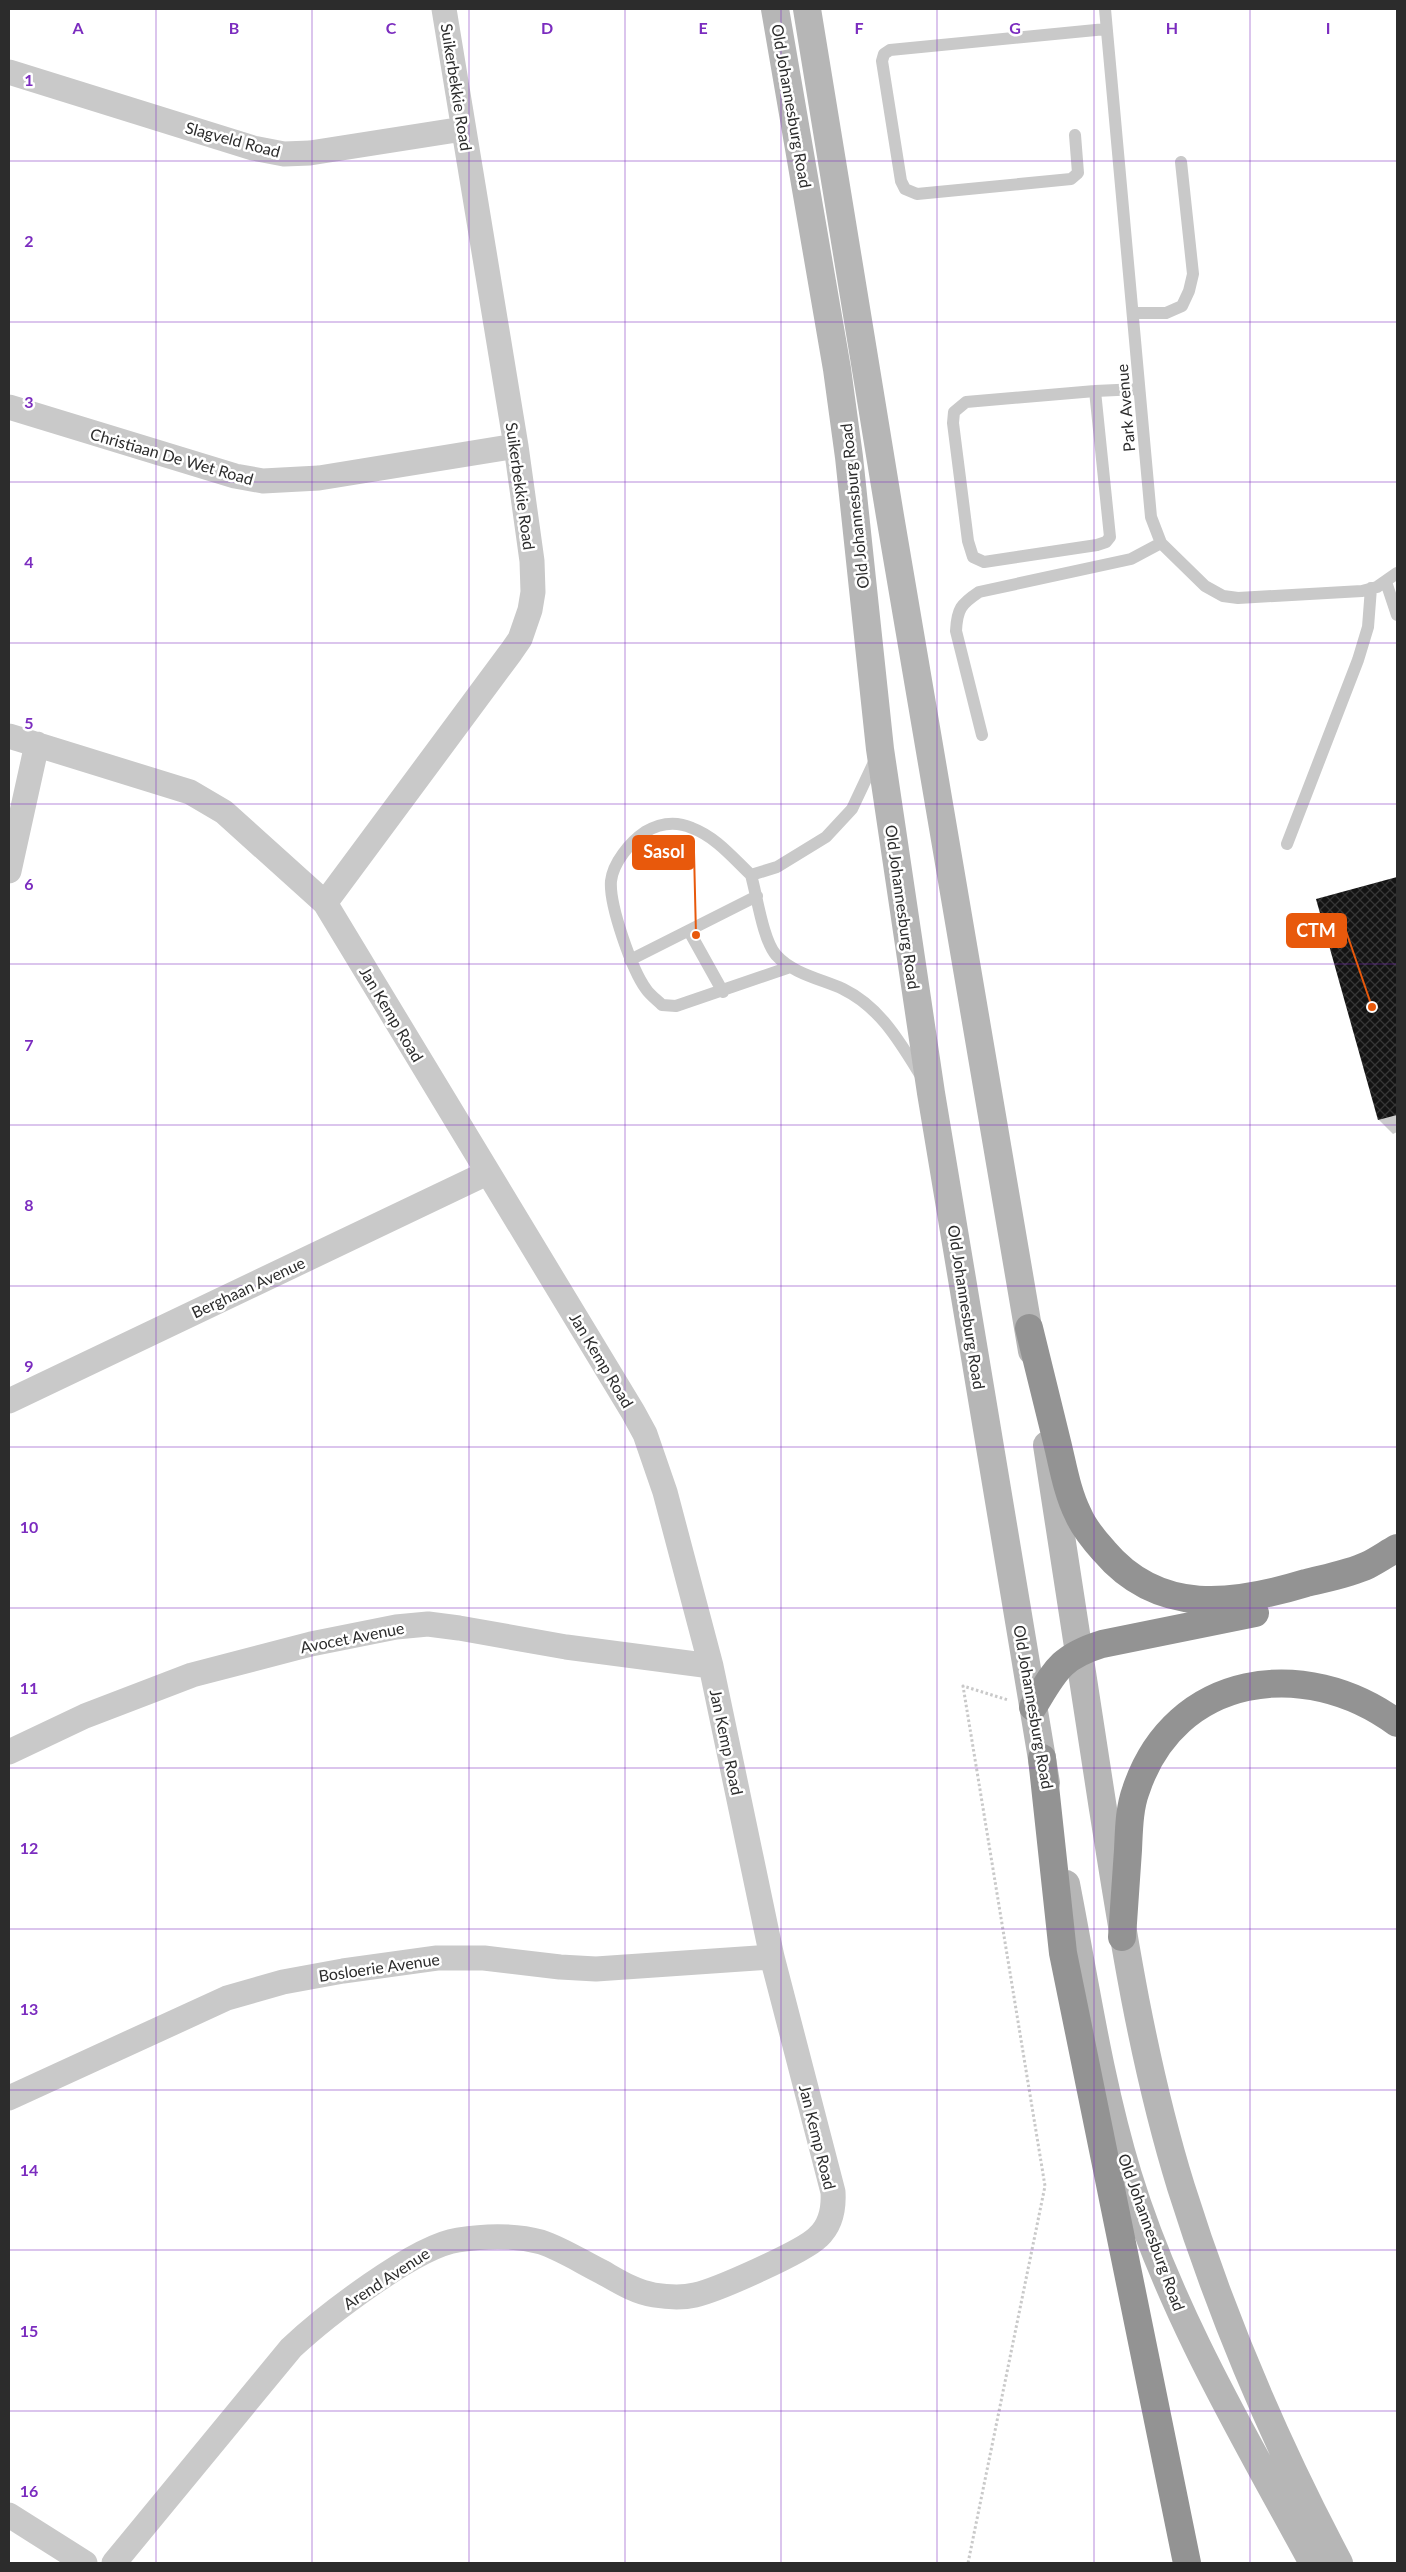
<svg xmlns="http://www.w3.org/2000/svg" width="1406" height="2572" font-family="Lato,sans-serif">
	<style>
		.shadow { fill: #0003 }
		.building { fill: url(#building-cross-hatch) }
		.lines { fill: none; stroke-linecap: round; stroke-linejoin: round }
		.path { stroke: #c9c9c9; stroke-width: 3; stroke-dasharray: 2.5 2.5; stroke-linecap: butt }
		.service { stroke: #c9c9c9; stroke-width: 12 }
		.minor { stroke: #c9c9c9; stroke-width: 25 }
		.secondary { stroke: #b6b6b6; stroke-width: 28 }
		.motorway { stroke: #939393; stroke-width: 28 }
		.grid { fill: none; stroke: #7b2cbf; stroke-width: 1; stroke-opacity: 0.55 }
		.labels { text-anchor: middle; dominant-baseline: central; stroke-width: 5; stroke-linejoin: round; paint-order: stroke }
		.street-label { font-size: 16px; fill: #2c2c2c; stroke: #fff }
		.grid-label { font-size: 16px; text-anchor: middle; font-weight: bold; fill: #7b2cbf; stroke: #fff; stroke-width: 5; stroke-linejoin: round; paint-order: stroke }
		.leader { fill: none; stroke: #e8590c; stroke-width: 2 }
		.callout-dot { fill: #e8590c; stroke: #fff; stroke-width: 2 }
		.callout { fill: #e8590c; stroke: #e8590c; stroke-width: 2 }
		.callout-label { font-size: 18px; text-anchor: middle; font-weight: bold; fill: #fff }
	</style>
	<defs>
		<pattern id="building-cross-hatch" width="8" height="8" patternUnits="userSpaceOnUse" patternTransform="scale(1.25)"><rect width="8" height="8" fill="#131313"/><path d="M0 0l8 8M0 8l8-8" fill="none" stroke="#363636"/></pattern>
	</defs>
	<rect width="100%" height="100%" fill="#fff"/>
	<path class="shadow" d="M1397,879V1132L1393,1134L1379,1120L1318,900Z"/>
	<path class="building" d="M1397,877V1115L1378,1120L1316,899Z"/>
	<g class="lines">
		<path class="path" d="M968,2563L1045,2186L963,1686L1008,1700"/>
		<path class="service" d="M1105,9L1151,517L1161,543L1205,586L1223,596L1238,598L1362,591L1377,587L1397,573
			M1075,135L1078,173L1071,179L917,194L905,189L901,181L882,61L884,54L890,50L1106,29
			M1133,313H1166L1182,306L1189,291L1193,274L1181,162
			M1095,391L1110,537L1106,542L1097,545L984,562L973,557L968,541L953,423L954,412L966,402L1095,391L1139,389
			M1386,582L1397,615
			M982,735L956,631C957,609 961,604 979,592L1131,559L1161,543
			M876,758L852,809L826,837L777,867L751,875C757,896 763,940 776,955C793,974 821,979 843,989C880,1007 900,1042 921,1076
			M1287,844L1358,660L1368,627L1371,588
			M751,875C733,858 716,837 692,828C676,821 660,823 645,832C630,842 613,863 611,881C609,905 632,970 646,989C650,995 657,1000 662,1005L676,1006L790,967
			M689,931L723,992
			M630,960L757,896"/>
		<path class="minor" d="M9,72L253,148L284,154L310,153L463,129
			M9,407L235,476L263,481L319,478L516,446
			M9,736L190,792L224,812L325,903L633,1412L645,1434L665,1492L711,1666L772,1957L833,2192C834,2209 831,2225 818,2237C803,2252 717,2290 695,2295C682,2298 667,2297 654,2295C635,2292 618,2281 602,2272C582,2262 562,2249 541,2242C515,2235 483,2236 458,2240C415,2246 323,2318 291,2348L114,2563
			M9,871L37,744
			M325,903L511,652L520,639L530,610L533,592L532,561L516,446L444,9
			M9,1401L487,1173
			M9,1752L85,1716L192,1675L311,1644L396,1627L428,1624L459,1628L566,1647L711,1666
			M9,2098L227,1998L283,1982L343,1971L437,1958H484L560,1967L596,1969L772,1957
			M9,2515L85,2563"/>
		<path class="secondary" d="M775,9L837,369L849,457L880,749L931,1093L1046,1783
			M807,9L890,516L1032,1351
			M1047,1445C1065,1567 1084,1688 1103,1809C1123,1936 1143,2064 1181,2187C1222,2318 1275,2442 1339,2563
			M1066,1884C1085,1981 1099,2080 1128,2175C1170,2312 1245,2438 1313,2563"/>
		<path class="motorway" d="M1029,1328C1038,1366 1048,1404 1057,1442C1063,1466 1067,1492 1078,1514C1084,1528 1094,1540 1104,1551C1159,1616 1234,1605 1306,1583C1326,1578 1349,1574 1368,1565C1378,1560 1388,1553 1397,1548
			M1033,1707C1055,1671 1060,1657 1102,1644L1255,1613
			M1042,1758L1063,1953L1187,2563
			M1122,1937C1124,1908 1126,1879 1128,1850C1129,1830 1129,1809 1136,1790C1175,1673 1305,1655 1397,1723"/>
	</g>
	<path class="grid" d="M156,9V2563M312,9V2563M469,9V2563M625,9V2563M781,9V2563M937,9V2563M1094,9V2563M1250,9V2563M9,161H1397M9,322H1397M9,482H1397M9,643H1397M9,804H1397M9,964H1397M9,1125H1397M9,1286H1397M9,1447H1397M9,1608H1397M9,1768H1397M9,1929H1397M9,2090H1397M9,2250H1397M9,2411H1397"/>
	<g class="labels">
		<g class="street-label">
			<text transform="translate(457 87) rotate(81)">Suikerbekkie Road</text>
			<text transform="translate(792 106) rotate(80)">Old Johannesburg Road</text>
			<text transform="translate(233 139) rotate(15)">Slagveld Road</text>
			<text transform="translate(1125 408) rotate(-95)">Park Avenue</text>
			<text transform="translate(172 456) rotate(16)">Christiaan De Wet Road</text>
			<text transform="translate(521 486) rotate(82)">Suikerbekkie Road</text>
			<text transform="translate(854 506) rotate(-96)">Old Johannesburg Road</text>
			<text transform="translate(903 907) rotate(82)">Old Johannesburg Road</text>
			<text transform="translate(392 1014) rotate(59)">Jan Kemp Road</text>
			<text transform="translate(248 1287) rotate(-25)">Berghaan Avenue</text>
			<text transform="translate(967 1307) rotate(81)">Old Johannesburg Road</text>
			<text transform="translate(602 1360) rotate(59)">Jan Kemp Road</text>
			<text transform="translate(352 1637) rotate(-11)">Avocet Avenue</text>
			<text transform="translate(1034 1707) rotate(80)">Old Johannesburg Road</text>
			<text transform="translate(727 1742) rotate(78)">Jan Kemp Road</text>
			<text transform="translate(379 1967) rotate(-8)">Bosloerie Avenue</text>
			<text transform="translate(818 2137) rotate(76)">Jan Kemp Road</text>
			<text transform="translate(1152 2232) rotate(70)">Old Johannesburg Road</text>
			<text transform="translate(386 2278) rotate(-33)">Arend Avenue</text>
		</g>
	</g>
	<g class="grid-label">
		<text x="78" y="34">A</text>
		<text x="234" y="34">B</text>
		<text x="391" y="34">C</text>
		<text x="547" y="34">D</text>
		<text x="703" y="34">E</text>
		<text x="859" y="34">F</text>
		<text x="1015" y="34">G</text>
		<text x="1172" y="34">H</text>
		<text x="1328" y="34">I</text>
		<text x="29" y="86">1</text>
		<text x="29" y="247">2</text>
		<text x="29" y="408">3</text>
		<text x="29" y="568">4</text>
		<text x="29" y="729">5</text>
		<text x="29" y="890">6</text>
		<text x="29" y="1051">7</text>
		<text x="29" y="1211">8</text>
		<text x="29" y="1372">9</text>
		<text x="29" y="1533">10</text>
		<text x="29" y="1694">11</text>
		<text x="29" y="1854">12</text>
		<text x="29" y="2015">13</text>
		<text x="29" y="2176">14</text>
		<text x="29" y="2337">15</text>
		<text x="29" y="2497">16</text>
	</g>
	<path class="leader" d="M696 935L694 852M1372 1007L1346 931"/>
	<g class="callout-dot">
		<circle cx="696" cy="935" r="5"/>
		<circle cx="1372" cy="1007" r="5"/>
	</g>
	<g class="callout">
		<rect x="633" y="836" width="61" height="33" rx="5"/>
		<rect x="1287" y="914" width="59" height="33" rx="5"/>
	</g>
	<g class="callout-label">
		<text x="664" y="858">Sasol</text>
		<text x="1316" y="937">CTM</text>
	</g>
	<rect width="1406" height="2572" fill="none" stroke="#2c2c2c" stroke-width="20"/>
</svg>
